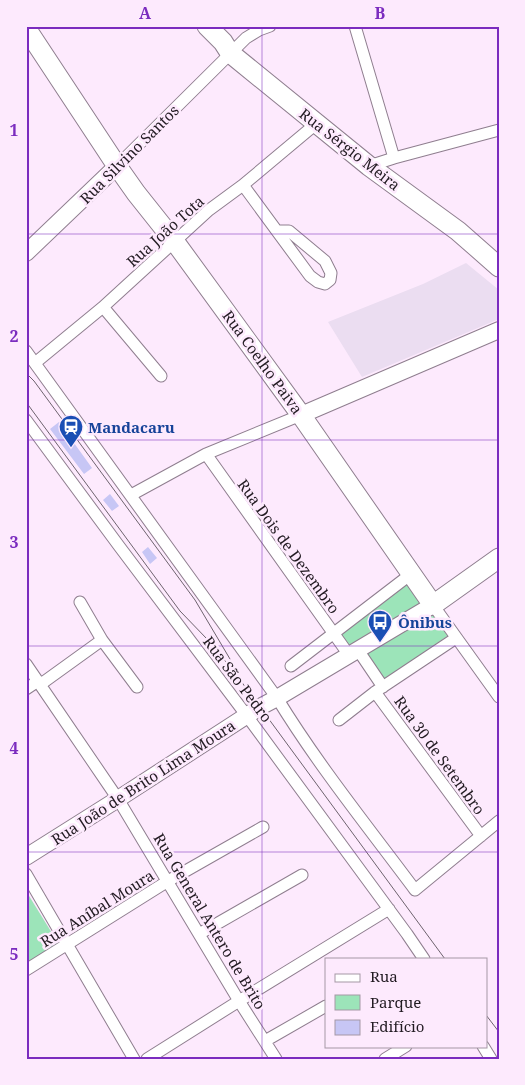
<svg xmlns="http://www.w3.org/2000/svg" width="525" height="1085" font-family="'Noto Serif',serif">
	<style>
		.industrial { fill: #ebddf1 }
		.green { fill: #9ce4b9 }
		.building { fill: #c7c6f5 }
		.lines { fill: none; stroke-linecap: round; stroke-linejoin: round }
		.street-casing { stroke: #8f7e8f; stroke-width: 13 }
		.secondary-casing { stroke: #8f7e8f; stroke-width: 18 }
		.primary-casing { stroke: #8f7e8f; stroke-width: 21 }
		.street { stroke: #fff; stroke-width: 11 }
		.secondary { stroke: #fff; stroke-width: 16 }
		.primary { stroke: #fff; stroke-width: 19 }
		.tram { stroke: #6e636e; stroke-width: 1 }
		.grid { fill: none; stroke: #7b2cbf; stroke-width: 1; stroke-opacity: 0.55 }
		.labels { text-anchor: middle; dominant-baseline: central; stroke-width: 5; stroke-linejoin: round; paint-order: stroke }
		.street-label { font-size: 15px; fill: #221b22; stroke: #fdeafd }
		.transit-label { font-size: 15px; font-weight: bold; fill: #164399; stroke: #fdeafd; text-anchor: start }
		.neatline { fill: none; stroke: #7b2cbf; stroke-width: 2 }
		.grid-label { font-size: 16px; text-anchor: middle; font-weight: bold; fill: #7b2cbf }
	</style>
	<rect width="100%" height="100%" fill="#fdeafd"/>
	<path class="industrial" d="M466,263L499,290V319L362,377L328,322L423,284Z"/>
	<path class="green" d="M411,578L425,603L351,650L338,631Z
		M431,611L449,635L378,684L359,656Z
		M26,891L60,946L26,966Z"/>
	<path class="building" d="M59,422L92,468L84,474L50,429Z
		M110,494L119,506L112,511L103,500Z
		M148,547L157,558L150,564L142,552Z"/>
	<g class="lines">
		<defs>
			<path id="street" d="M355,26L394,158
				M117,166L246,38L259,30L270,26
				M369,166L394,158L499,130
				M243,185L310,276L318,282L325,284L330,280L331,273L325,261L289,231H278
				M103,307L161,376
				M26,351L277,698C318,765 368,827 415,890L499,821
				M35,363L103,307L209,210L243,185L317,123
				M26,420L119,546L247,716L407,934L424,959
				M206,454L349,655
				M131,495L206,454L301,415
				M80,602L102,640L137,687
				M433,605L499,697
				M358,650L383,687
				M26,664L118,799L239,1001L276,1059
				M291,666L411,574
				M41,684L102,640
				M26,689L38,681
				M375,692L481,836
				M339,720L375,692L456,638
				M26,874L134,1059
				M199,934L302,875
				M26,970L168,881L263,827
				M265,1041L326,1006
				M483,1046L491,1059
				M147,1059L239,1001L389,909
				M385,1059L406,1046"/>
			<path id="secondary" d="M26,253L117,166
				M301,415L499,330
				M26,857L118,799L260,707L277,698L433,605"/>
			<path id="primary" d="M207,26L223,42L230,53L369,166L458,231L499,267
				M26,28L117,166L136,193L175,242L301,415L433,605L499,558"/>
		</defs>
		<use href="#street" class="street-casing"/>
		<use href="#secondary" class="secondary-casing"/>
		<use href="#primary" class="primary-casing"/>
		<use href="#street" class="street"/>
		<use href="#secondary" class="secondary"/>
		<use href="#primary" class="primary"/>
		<path class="tram" d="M26,373L34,381L195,600L230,659
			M26,402L180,611L207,639L235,673L445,959
			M486,1015L499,1032"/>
	</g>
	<path class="grid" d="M262,26V1059M26,234H499M26,440H499M26,646H499M26,852H499"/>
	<defs>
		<symbol id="station-pin" viewBox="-11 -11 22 30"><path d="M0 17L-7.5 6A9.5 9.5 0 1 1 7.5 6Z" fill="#1a4fb4" stroke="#fdeafd"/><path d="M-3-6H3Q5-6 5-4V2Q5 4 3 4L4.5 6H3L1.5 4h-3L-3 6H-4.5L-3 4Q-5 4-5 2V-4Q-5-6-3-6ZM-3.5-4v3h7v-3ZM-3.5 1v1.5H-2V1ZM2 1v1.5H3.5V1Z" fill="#fff"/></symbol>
		<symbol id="bus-pin" viewBox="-11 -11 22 30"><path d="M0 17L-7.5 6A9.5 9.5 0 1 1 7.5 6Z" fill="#1a4fb4" stroke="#fdeafd"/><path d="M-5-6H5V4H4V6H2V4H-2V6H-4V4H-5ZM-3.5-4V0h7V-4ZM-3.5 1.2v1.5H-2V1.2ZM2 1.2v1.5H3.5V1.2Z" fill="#fff"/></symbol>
	</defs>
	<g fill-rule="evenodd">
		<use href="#station-pin" x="57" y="413" width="28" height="38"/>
		<use href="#bus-pin" x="366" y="608" width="28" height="38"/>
	</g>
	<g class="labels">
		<g class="street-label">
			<text transform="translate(350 149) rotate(38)">Rua Sérgio Meira</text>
			<text transform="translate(129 154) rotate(-45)">Rua Silvino Santos</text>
			<text transform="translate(165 231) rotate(-42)">Rua João Tota</text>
			<text transform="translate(263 362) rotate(54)">Rua Coelho Paiva</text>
			<text transform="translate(289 546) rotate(54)">Rua Dois de Dezembro</text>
			<text transform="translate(238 679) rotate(53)">Rua São Pedro</text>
			<text transform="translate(440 755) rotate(54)">Rua 30 de Setembro</text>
			<text transform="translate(143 782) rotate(-33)">Rua João de Brito Lima Moura</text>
			<text transform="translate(97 908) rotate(-32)">Rua Aníbal Moura</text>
			<text transform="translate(210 921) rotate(59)">Rua General Antero de Brito</text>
		</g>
		<g class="transit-label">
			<text x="88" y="427">Mandacaru</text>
			<text x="398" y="622">Ônibus</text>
		</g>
	</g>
	<rect width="525" height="1085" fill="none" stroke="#fdeafd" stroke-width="55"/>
	<rect x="325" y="958" width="162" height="90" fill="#fdeafd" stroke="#a597a5"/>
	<rect x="335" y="974" width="25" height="8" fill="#ffffff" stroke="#a597a5"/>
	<text x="370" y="982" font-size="15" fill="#221b22">Rua</text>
	<rect x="335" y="995" width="25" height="15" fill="#9ce4b9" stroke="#a597a5"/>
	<text x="370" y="1008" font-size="15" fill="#221b22">Parque</text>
	<rect x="335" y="1020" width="25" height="15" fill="#c7c6f5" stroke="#a597a5"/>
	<text x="370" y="1032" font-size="15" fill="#221b22">Edifício</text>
	<rect x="28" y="28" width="470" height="1030" class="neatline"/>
	<g class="grid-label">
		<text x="145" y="19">A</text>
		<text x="380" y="19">B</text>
		<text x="14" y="136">1</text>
		<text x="14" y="342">2</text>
		<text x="14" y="548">3</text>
		<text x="14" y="754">4</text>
		<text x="14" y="960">5</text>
	</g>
</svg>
